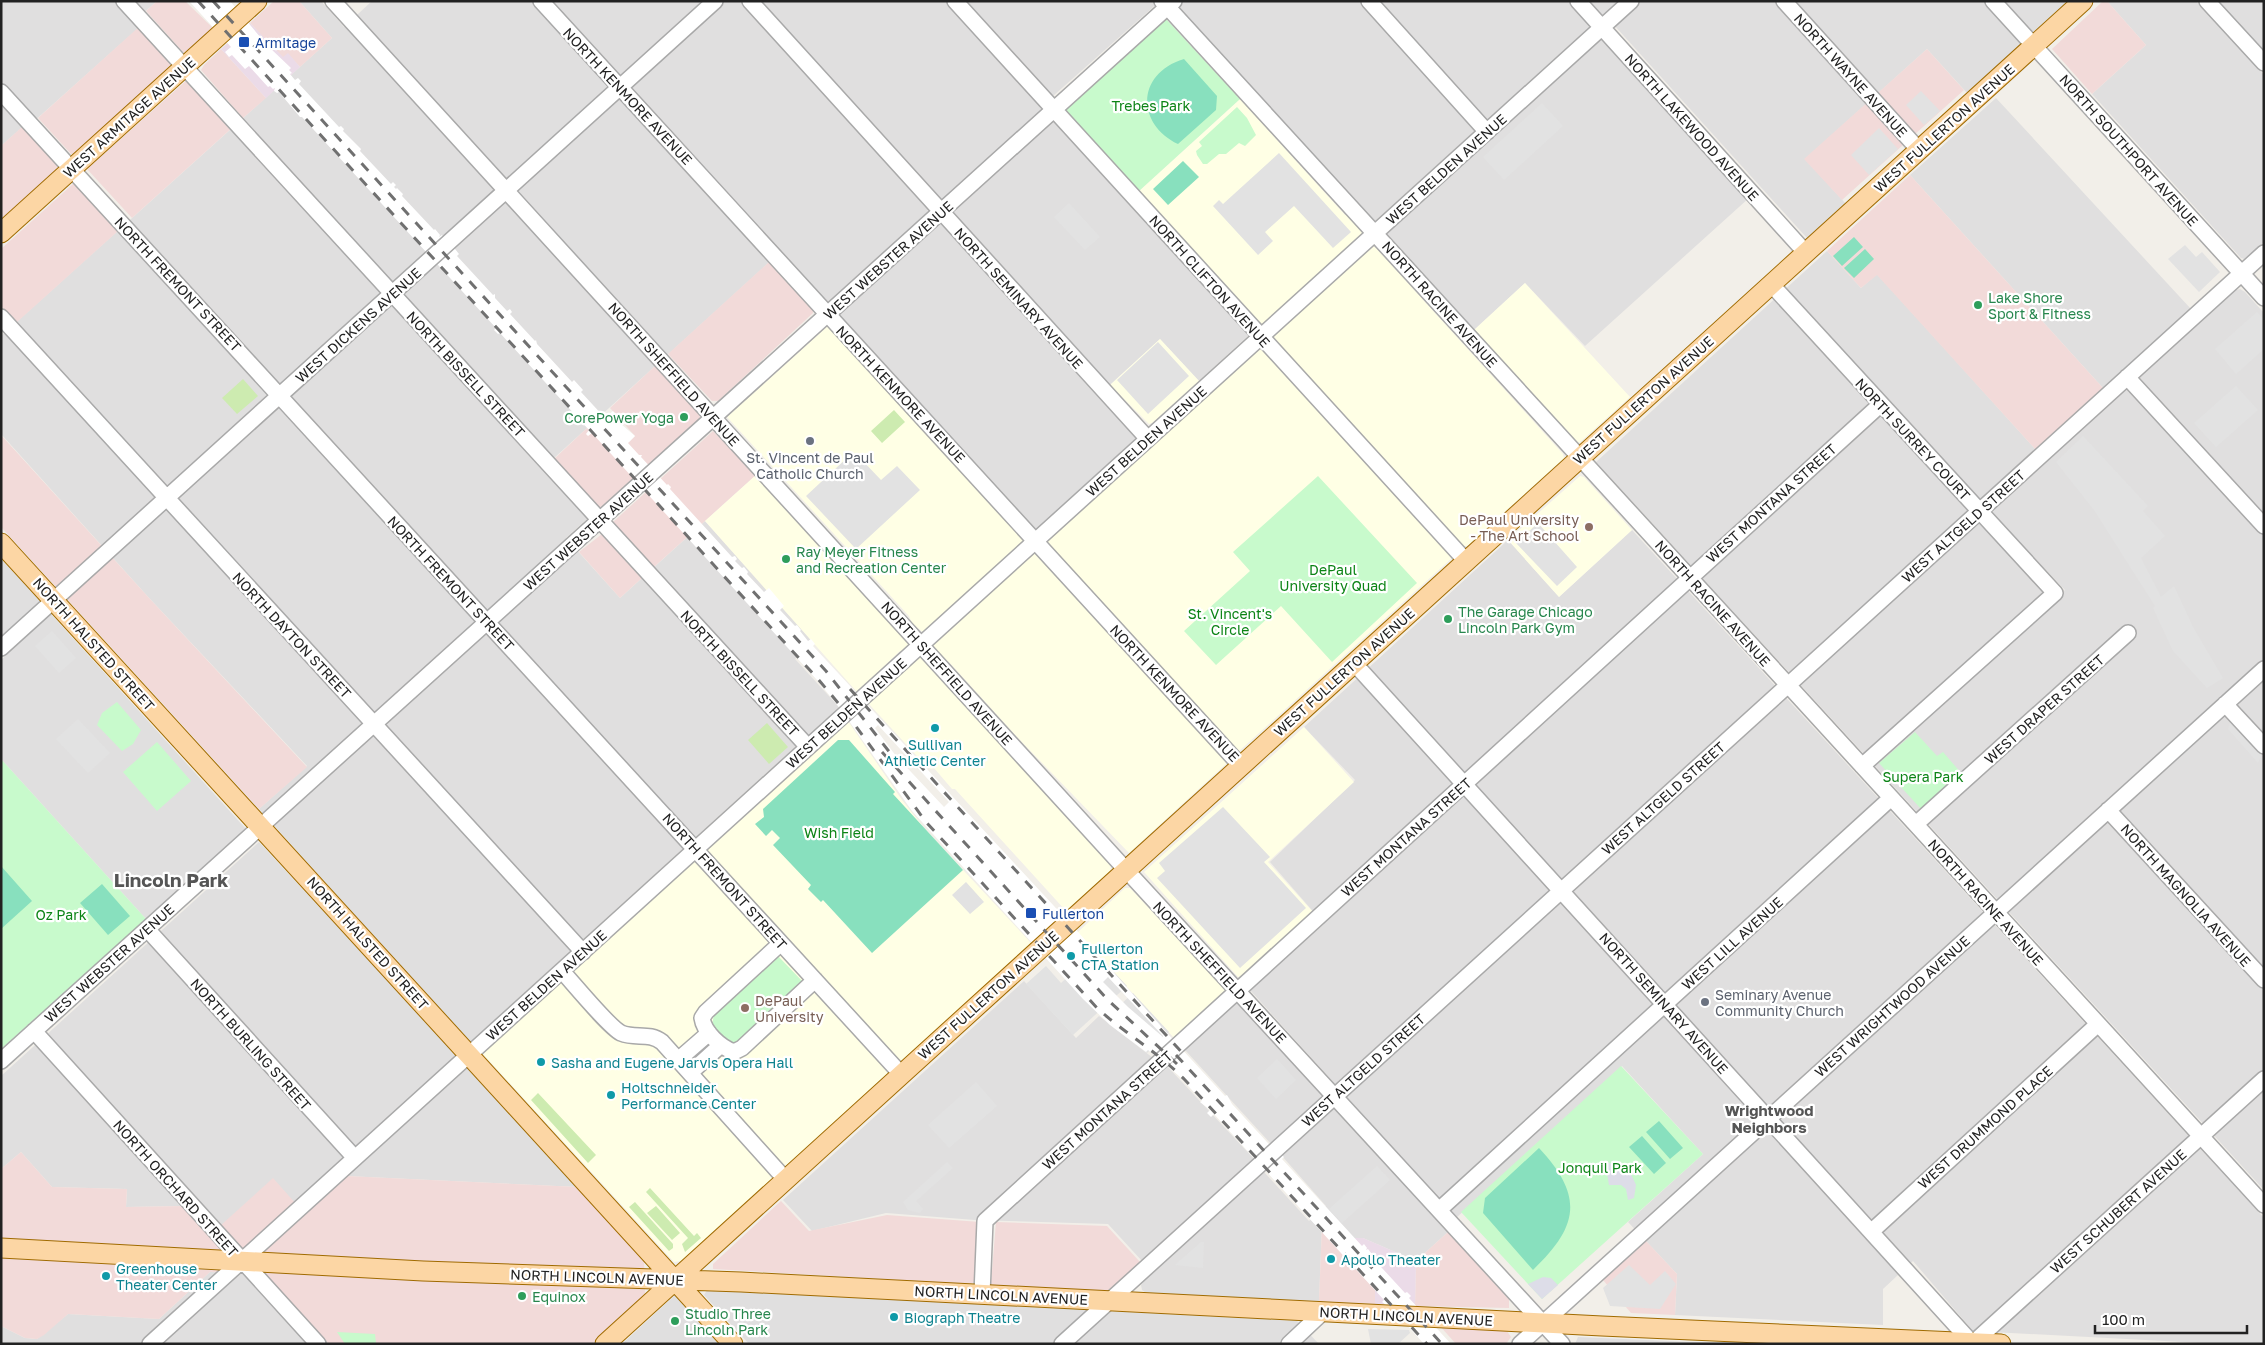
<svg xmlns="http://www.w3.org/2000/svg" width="2265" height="1345" font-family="'Golos Text',sans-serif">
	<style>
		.residential { fill: #e0dfdf }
		.commercial { fill: #f2dad9 }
		.industrial { fill: #ebdbe8 }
		.education { fill: #ffffe5 }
		.grass { fill: #cdebb0 }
		.park { fill: #c8facc }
		.pitch { fill: #88e0be }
		.parking { fill: #e2e2e2 }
		.plaza { fill: #dddde8 }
		.pier { fill: #fff; fill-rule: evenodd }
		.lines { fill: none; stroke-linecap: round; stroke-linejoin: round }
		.minor-casing { stroke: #a9a9a9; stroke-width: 18 }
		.major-casing { stroke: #a06b00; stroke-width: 21 }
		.minor { stroke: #fff; stroke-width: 15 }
		.major { stroke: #fcd6a4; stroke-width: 19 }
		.rail { stroke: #707070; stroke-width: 3; stroke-dasharray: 10 10; stroke-linecap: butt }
		.transit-dot { fill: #1a4fb4; stroke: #fff; stroke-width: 2 }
		.leisure-dot { fill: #2e9e5b; stroke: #fff; stroke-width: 2 }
		.worship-dot { fill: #6b7280; stroke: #fff; stroke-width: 2 }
		.education-dot { fill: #8d6e63; stroke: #fff; stroke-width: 2 }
		.culture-dot { fill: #0f9aa8; stroke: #fff; stroke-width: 2 }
		.labels { text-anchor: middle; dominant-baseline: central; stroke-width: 4.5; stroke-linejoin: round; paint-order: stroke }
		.transit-label { font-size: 14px; fill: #164399; stroke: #fff; text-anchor: start }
		.street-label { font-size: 14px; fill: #222; stroke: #fff }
		.park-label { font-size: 14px; fill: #0c8416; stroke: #fff }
		.leisure-label { font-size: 14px; fill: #27864d; stroke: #fff; text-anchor: start }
		.worship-label { font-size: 14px; fill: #5b616d; stroke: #fff }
		.education-label { font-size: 14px; fill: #785e54; stroke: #fff; text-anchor: end }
		.culture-label { font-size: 14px; fill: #0d838f; stroke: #fff; text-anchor: start }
		.neighbourhood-label { font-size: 15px; font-weight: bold; fill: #555; stroke: #fff }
		.district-label { font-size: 19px; font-weight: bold; fill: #555; stroke: #fff }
	</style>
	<rect width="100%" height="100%" fill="#f2efe9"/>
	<path class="residential" d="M1,1H157L139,17L144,23L31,124L28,122L1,146Z
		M299,1H321L344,27L372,1H1160L1044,104L1250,334L1199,381L1160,339L1099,395L1137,437L1036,530L782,252L775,257L542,469L588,518L566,538L620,598L705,521L814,641L795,659L839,707L470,1042L259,809L307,766L150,599L1,434V336L332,38Z
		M1183,1H2069L1967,93L1927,49L1805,159L1846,204L1807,238L1604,14L1375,221L1177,6Z
		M2107,1H2196L2264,75V242L2244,259L2241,258L2092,94L2146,45Z
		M2216,1H2264V53Z
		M1602,37L1749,198L1585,346L1525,283L1474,330L1384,232Z
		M1996,98L2191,309L2103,388L1910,175Z
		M1827,251L1861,288L1877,274L2036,450L1970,510L2053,600L2065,590L1990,511L2126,388H2130L2206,453L2139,377L2236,290L2240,289L2245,292L2264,313V1190L1596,462Z
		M1632,530L2264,1218V1344H2221L1973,1331L1913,1261L1883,1289V1325L1675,1315L1677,1274L1628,1222L1703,1154L1622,1066L1456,1218L1250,990L1324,924L1270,862L1355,780L1304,727L1508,540L1559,597Z
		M1,559L39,600V604L1,639Z
		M51,614L246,829L146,919L1,759V660Z
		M259,842L579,1187L346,1176L305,1214L210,1235L185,1206L126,1207L127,1189L52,1187L21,1152L1,1169V1076Z
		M1024,981L1076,1038L1099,1016L1153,1058L1164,1069L1167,1066L1255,1160L1142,1261L1108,1224L975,1220L886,1213L812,1231L783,1200Z
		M1237,1002L1324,1097L1272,1145L1185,1050Z
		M1334,1109L1448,1232L1416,1261L1363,1238H1334L1322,1225L1319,1301L1146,1293L1142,1290L1141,1285L1144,1281L1264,1172L1309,1221L1326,1206L1282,1156Z
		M210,1272L265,1273L329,1344H1V1326L25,1338L37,1339L68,1314L159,1319Z
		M707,1290L1297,1321L1319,1344H749L704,1295Z
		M675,1295L720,1344H622Z
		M1578,1337L1738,1344H1575Z"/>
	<path class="commercial" d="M157,1H185L214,29L186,53L183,52L146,11Z
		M274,1H299L332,38L300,67L288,54L283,58L250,23Z
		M2103,1H2107L2146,45L2092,94L2052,49Z
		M141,25L176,64L73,156L38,118Z
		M221,49L266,98L243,118L201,70L204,65Z
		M1927,49L1964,90L1842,200L1804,159Z
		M187,80L233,127L132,218L87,169Z
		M23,126L61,169L1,223V146Z
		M1910,175L2103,388L2036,450L1877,275L1861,288L1827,251Z
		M74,183L118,231L16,323L1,306V249Z
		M769,262L813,309V313L718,401H712L668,354Z
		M655,366L699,413L700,418L600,508L554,459L603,413L629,442L635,436L610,408Z
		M713,431L756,475L654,567L613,522Z
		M1,435L150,599L307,767L259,809L1,527Z
		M602,534L643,577L620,598L579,552Z
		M21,1152L52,1187L127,1189L126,1207L185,1206L210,1235L273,1178L305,1214L346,1176L579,1187L644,1258L645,1294L592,1344H329L265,1273L210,1272L159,1319L68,1314L44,1335L37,1339L25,1338L1,1326V1169Z
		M781,1201L809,1231L887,1215L980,1222L976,1282L968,1284L713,1269V1264Z
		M996,1222L1107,1226L1140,1262L1112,1290L1107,1291L993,1285L991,1284Z
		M1322,1225L1375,1283V1304L1319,1301Z
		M1448,1232L1509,1299V1308L1415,1306L1416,1261Z
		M1646,1241L1677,1274L1675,1315L1631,1313L1603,1280Z
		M1439,1325L1477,1330L1507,1331L1511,1337L1506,1344H1456Z"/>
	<path class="industrial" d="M250,23L283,57L288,53L300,67L266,98L221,49Z
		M1334,1238H1363L1416,1261L1415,1306L1375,1304V1283Z"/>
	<path class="education" d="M1240,99L1345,215L1349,214L1365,232L1261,325L1139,191Z
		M1371,245L1376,248L1563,454L1564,458L1467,546H1462L1272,338L1273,334Z
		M1525,283L1630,397L1579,443L1576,442L1474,330Z
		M828,326L1024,540L937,619V624L924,633L912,623L909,616L727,417Z
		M1160,339L1199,381L1152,423L1149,424L1110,385Z
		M1258,347H1262L1453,557L1238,752L1046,541Z
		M756,475L895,629L900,630L910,641L905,651H900L857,692L705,521Z
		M1580,476L1584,477L1632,530L1559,597L1508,540Z
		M1033,553L1038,555L1227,763L1129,853L1019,739L949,662L942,658L931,645Z
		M922,655L930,662L931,667L1111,866L1110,871L1066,911L955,789H952L934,768L931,769L927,767L868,703L915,656Z
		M848,721L902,800L925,829L1031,943L681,1261L674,1262L483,1054L495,1041Z
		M1304,727L1354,782L1268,862L1313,912L1244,976L1238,977L1144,872Z
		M1125,888H1130L1216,980L1222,982L1226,989V993L1175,1039L1077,933Z"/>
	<path class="grass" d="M243,379L258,396L237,414L222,398Z
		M894,410L905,422L882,443L871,431Z
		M767,723L788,747L769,764L748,740Z
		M538,1093L596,1155L588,1163L531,1100Z
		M650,1188L694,1236L697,1233L701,1238L685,1252L682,1244L688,1238L646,1192Z
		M635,1202L673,1244V1248L669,1251L629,1207Z
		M656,1206L680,1233L672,1240L647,1213Z"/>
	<path class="park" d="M1166,19L1240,99L1139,191L1065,110Z
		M1237,107L1247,118L1256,135L1245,146L1239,143L1226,154H1219L1207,164H1203L1197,155L1196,151L1202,146L1199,142Z
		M1318,476L1417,583L1332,662L1281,606L1216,665L1184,631L1250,571L1233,552Z
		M117,702L141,730L133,744L122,751L97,725L102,713Z
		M1915,732L1937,756L1943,752L1962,774L1922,810L1879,763Z
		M157,742L191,781L157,811L123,772Z
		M1,759L146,919L1,1049Z
		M778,956L805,984L740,1044C726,1046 720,1035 712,1026L714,1014Z
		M1621,1066L1703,1154L1542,1299L1461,1212Z
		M337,1332L375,1334L376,1343L345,1344Z"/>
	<path class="pitch" d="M1184,59L1217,96L1216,110L1178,144C1135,123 1137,73 1184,59Z
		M1183,161L1199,177L1168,205L1153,189Z
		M1854,237L1863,247L1842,266L1833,256Z
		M1865,249L1874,259L1854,278L1844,268Z
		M838,740H849L895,792L893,794L963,870L872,953L823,900L821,902L808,889L811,885L773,845L780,838L772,830L766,836L755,824L764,817L763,809Z
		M1,866L32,901L1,929Z
		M102,884L130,916L108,935L80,903Z
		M1659,1121L1683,1148L1670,1159L1646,1132Z
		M1642,1136L1666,1163L1654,1174L1629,1147Z
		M1539,1148C1584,1196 1579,1226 1533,1270L1483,1213L1485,1198Z"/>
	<path class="parking" d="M1921,91L1940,111L1924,125L1906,105Z
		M1542,103L1563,126L1504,180L1483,157Z
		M1879,128L1898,149L1869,175L1851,155Z
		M1279,153L1351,232L1333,248L1294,206L1265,232L1273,241L1258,255L1213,206L1219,200L1223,204Z
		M1069,203L1100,237L1085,250L1054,217Z
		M2185,245L2196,257L2202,252L2220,272L2199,292L2168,259Z
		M2257,312L2264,320V349L2236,374L2215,349Z
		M1158,342L1189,376L1148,414L1117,380Z
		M2236,386L2258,410L2216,447L2194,423Z
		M2083,436L2148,506L2143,511L2165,536L2141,558L2161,597L2174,586L2193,627L2223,678L2207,688L2173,651L2153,608L2155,606L2094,510L2056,462Z
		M849,456L857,464L862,460L881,480L897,466L920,490L856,549L806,496Z
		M1538,523L1577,567L1557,586L1516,543Z
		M52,631L76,658L59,673L35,646Z
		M2233,713L2264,749L2258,763L2228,729Z
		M78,719L110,753L88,773L56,739Z
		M1223,807L1270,857L1264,862L1306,908L1240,968L1157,878L1165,871L1159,863Z
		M966,882L984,902L970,914L952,895Z
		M1099,956L1127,986L1073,1035L1026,984L1046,966L1061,983L1072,973L1075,977Z
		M1133,993L1169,1032L1147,1053L1104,1020Z
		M1277,1059L1296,1080L1276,1099L1257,1078Z
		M976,1082L997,1106L949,1148L928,1125Z
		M947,1162L953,1168L916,1201L923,1209L920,1213L908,1210L903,1202Z
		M1377,1166L1390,1180L1342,1223L1329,1209Z
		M1201,1242H1204L1203,1268L1175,1265Z
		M1629,1265L1650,1285L1665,1271L1676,1284L1660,1309L1610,1306L1603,1288Z
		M1368,1329L1409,1330L1410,1333L1398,1344H1371Z"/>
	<path class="plaza" d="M1605,1162L1622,1166L1631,1174L1636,1185L1634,1198L1628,1200L1626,1189L1621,1185H1609Z
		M1543,1277L1551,1278L1558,1285L1542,1299L1528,1284Z"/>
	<path class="pier" d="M186,1H230L266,44L268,42L272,46L270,48L291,68L289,70L292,73L290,74L295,80L298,78L301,81L299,84L339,127L341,126L344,129L343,131L361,149L360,151L391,184L393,182L396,185L394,187L396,189L397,188L403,194L402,196L434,230L435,229L440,235L439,237L442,235L455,249L459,254L457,256L493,295L495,294V298L507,311L510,309L512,312L510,314L535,341L536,340L537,344L572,382L574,380L583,390L581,392L605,418L613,411L623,423L621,424L635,436L628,443L639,455H642L641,457L667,485L668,484L671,487L670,489L732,557L735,556L737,559L735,561L742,568L744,567L748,572L747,574L764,592L769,588L784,606L780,610L795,626L797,625L801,630L800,631L808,641L811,639L815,644L813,646L1079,933L1167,1033L1225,1096L1227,1095L1232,1104L1277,1153L1279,1152L1284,1157L1282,1159L1362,1246L1364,1244L1367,1248L1366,1250L1368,1249L1371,1253L1370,1255L1405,1293L1407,1292L1411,1296L1409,1298L1451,1344H1424L1388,1304L1386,1305L1382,1302L1384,1300L1265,1170L1263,1172L1261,1169L1262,1167L1214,1114L1211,1117L1207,1113L1210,1110L1200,1102L1202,1101L1179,1076L1148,1050L1146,1052L1110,1025L1083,999L912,811L842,711L817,680L592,433L588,436L586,434L589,430L500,333L498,334L494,330L496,328L302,117H300L279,92L277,93L274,91L275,88L273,89L270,86L268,87L249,66L245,69L232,55L229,57L225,52L231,47L190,2L188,3ZM878,725L949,802L944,807L896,756L875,728ZM1108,977L1163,1036V1037L1128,1007L1103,982Z"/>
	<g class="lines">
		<defs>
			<path id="minor" d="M124,1L808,747
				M333,1L1117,860L1562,1344
				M541,1L1241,766
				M750,1L1148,439
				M955,1L1466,561
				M1162,1L2264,1205
				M1369,1L1487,132
				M1578,1L1806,253
				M1784,1L1919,150
				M1993,1L2264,298
				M2207,1L2264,63
				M1,92L901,1074
				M1771,284L2055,593L1862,766
				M1,317L583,952
				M2127,377L2264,526
				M1,648L715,1
				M1354,663L1972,1343
				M2225,704L2264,746
				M2108,810L2264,980
				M1916,824L2128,633
				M147,929L355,1158
				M781,943L706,1012L702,1018C704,1032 720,1047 734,1052L742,1048L815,980
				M562,971C573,983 609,1027 621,1033C636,1039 649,1032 662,1042L785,1179
				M34,1031L318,1344
				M678,1060L709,1033
				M1,1061L1174,1
				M690,1073L721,1045
				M1439,1210L1891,798
				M1872,1231L2098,1024
				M982,1294L985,1221L1881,404
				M150,1344L1631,1
				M1062,1344L2264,253
				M1289,1344L1323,1312
				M1520,1344L2264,669
				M1972,1344L2264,1079"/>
			<path id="major" d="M1,233L257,1
				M1,543L733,1344
				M1,1248L423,1271L741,1282L1602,1326L2001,1344
				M605,1344L2083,1"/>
		</defs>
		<use href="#minor" class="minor-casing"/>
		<use href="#major" class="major-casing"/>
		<use href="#minor" class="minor"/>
		<use href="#major" class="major"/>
		<path class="rail" d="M198,1L818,679L844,710L926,822L1098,1009C1126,1034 1159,1053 1185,1080L1427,1344
			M213,1L826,671L891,754
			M850,689L1187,1058
			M882,752L1108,1000L1177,1064
			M1176,1055L1442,1344"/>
	</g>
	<g class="transit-dot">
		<rect x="238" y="36" width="12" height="12" rx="2.5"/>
		<rect x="1025" y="907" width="12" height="12" rx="2.5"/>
	</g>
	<g class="leisure-dot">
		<circle cx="1978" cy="305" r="5"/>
		<circle cx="684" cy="417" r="5"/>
		<circle cx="786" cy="559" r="5"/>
		<circle cx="1448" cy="619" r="5"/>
		<circle cx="522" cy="1296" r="5"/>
		<circle cx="675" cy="1321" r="5"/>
	</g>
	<g class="worship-dot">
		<circle cx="810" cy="441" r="5"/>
		<circle cx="1705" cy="1002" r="5"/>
	</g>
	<g class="education-dot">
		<circle cx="1589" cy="527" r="5"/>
		<circle cx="745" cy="1008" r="5"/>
	</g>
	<g class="culture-dot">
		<circle cx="935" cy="728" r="5"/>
		<circle cx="1071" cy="956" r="5"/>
		<circle cx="541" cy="1062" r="5"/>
		<circle cx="611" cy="1095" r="5"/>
		<circle cx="1331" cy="1259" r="5"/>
		<circle cx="106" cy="1276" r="5"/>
		<circle cx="894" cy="1317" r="5"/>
	</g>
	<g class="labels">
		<g class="transit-label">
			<text x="255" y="42">Armitage</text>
			<text x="1042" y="913">Fullerton</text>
		</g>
		<g class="street-label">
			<text transform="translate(1851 75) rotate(48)">NORTH WAYNE AVENUE</text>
			<text transform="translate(628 96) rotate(47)">NORTH KENMORE AVENUE</text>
			<text transform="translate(129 117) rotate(-42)">WEST ARMITAGE AVENUE</text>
			<text transform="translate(1692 127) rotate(48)">NORTH LAKEWOOD AVENUE</text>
			<text transform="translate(1944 128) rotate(-42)">WEST FULLERTON AVENUE</text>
			<text transform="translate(2129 150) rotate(48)">NORTH SOUTHPORT AVENUE</text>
			<text transform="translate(1446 169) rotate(-42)">WEST BELDEN AVENUE</text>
			<text transform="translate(888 260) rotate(-42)">WEST WEBSTER AVENUE</text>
			<text transform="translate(1210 281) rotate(48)">NORTH CLIFTON AVENUE</text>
			<text transform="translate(178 284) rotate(47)">NORTH FREMONT STREET</text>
			<text transform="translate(1019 298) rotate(48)">NORTH SEMINARY AVENUE</text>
			<text transform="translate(1440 304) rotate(48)">NORTH RACINE AVENUE</text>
			<text transform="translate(358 325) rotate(-42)">WEST DICKENS AVENUE</text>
			<text transform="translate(466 374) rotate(47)">NORTH BISSELL STREET</text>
			<text transform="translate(674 374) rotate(48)">NORTH SHEFFIELD AVENUE</text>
			<text transform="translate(901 394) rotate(47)">NORTH KENMORE AVENUE</text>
			<text transform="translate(1643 400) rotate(-42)">WEST FULLERTON AVENUE</text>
			<text transform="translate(1913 439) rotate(47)">NORTH SURREY COURT</text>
			<text transform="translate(1146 441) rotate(-42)">WEST BELDEN AVENUE</text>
			<text transform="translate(1771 503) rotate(-42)">WEST MONTANA STREET</text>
			<text transform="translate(1963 526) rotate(-42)">WEST ALTGELD STREET</text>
			<text transform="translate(588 531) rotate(-42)">WEST WEBSTER AVENUE</text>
			<text transform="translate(451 583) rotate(47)">NORTH FREMONT STREET</text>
			<text transform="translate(1713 603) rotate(48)">NORTH RACINE AVENUE</text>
			<text transform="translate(292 635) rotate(47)">NORTH DAYTON STREET</text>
			<text transform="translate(94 644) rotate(48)">NORTH HALSTED STREET</text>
			<text transform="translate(1344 672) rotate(-42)">WEST FULLERTON AVENUE</text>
			<text transform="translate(740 673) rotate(47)">NORTH BISSELL STREET</text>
			<text transform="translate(947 673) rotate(48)">NORTH SHEFFIELD AVENUE</text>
			<text transform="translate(1175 693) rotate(47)">NORTH KENMORE AVENUE</text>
			<text transform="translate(2044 709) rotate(-42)">WEST DRAPER STREET</text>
			<text transform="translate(846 713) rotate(-42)">WEST BELDEN AVENUE</text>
			<text transform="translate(1663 798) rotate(-42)">WEST ALTGELD STREET</text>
			<text transform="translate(1406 837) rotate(-42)">WEST MONTANA STREET</text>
			<text transform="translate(725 881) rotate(48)">NORTH FREMONT STREET</text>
			<text transform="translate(2186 895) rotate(48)">NORTH MAGNOLIA AVENUE</text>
			<text transform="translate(1986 902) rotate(48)">NORTH RACINE AVENUE</text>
			<text transform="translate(368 943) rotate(48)">NORTH HALSTED STREET</text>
			<text transform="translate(1732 943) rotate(-42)">WEST LILL AVENUE</text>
			<text transform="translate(109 963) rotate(-42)">WEST WEBSTER AVENUE</text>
			<text transform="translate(1220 972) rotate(47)">NORTH SHEFFIELD AVENUE</text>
			<text transform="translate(546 985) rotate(-42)">WEST BELDEN AVENUE</text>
			<text transform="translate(988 995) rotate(-42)">WEST FULLERTON AVENUE</text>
			<text transform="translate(1664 1003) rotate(48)">NORTH SEMINARY AVENUE</text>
			<text transform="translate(1892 1006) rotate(-42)">WEST WRIGHTWOOD AVENUE</text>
			<text transform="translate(251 1044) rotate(48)">NORTH BURLING STREET</text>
			<text transform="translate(1363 1070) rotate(-42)">WEST ALTGELD STREET</text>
			<text transform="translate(1107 1110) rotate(-42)">WEST MONTANA STREET</text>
			<text transform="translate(1985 1127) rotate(-42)">WEST DRUMMOND PLACE</text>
			<text transform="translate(176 1188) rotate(48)">NORTH ORCHARD STREET</text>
			<text transform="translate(2118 1211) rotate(-42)">WEST SCHUBERT AVENUE</text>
			<text transform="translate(597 1277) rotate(2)">NORTH LINCOLN AVENUE</text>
			<text transform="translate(1001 1295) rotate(3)">NORTH LINCOLN AVENUE</text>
			<text transform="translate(1406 1316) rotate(3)">NORTH LINCOLN AVENUE</text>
		</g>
		<g class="park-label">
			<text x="1151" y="105">Trebes Park</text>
			<text x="1333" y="569">DePaul<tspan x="1333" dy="16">University Quad</tspan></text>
			<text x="1230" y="613">St. Vincent's<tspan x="1230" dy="16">Circle</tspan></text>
			<text x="1923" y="776">Supera Park</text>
			<text x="839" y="832">Wish Field</text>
			<text x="61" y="914">Oz Park</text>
			<text x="1600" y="1167">Jonquil Park</text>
		</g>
		<g class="leisure-label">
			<text x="1988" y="297">Lake Shore<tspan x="1988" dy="16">Sport &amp; Fitness</tspan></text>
			<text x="674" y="417" text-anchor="end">CorePower Yoga</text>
			<text x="796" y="551">Ray Meyer Fitness<tspan x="796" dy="16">and Recreation Center</tspan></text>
			<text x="1458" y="611">The Garage Chicago<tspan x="1458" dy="16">Lincoln Park Gym</tspan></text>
			<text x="532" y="1296">Equinox</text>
			<text x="685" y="1313">Studio Three<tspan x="685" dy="16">Lincoln Park</tspan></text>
		</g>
		<g class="worship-label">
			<text x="810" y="457">St. Vincent de Paul<tspan x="810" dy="16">Catholic Church</tspan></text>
			<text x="1715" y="994" text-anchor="start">Seminary Avenue<tspan x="1715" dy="16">Community Church</tspan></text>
		</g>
		<g class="education-label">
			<text x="1579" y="519">DePaul University<tspan x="1579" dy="16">- The Art School</tspan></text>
			<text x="755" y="1000" text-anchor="start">DePaul<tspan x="755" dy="16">University</tspan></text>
		</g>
		<g class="culture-label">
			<text x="935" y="744" text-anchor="middle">Sullivan<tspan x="935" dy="16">Athletic Center</tspan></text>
			<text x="1081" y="948">Fullerton<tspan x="1081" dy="16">CTA Station</tspan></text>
			<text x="551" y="1062">Sasha and Eugene Jarvis Opera Hall</text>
			<text x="621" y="1087">Holtschneider<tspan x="621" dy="16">Performance Center</tspan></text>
			<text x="1341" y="1259">Apollo Theater</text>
			<text x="116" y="1268">Greenhouse<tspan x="116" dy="16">Theater Center</tspan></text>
			<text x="904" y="1317">Biograph Theatre</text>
		</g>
		<g class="neighbourhood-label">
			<text x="1769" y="1110">Wrightwood<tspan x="1769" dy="17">Neighbors</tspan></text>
		</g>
		<g class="district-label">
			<text x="171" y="879">Lincoln Park</text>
		</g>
	</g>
	<rect width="2265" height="1345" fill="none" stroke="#222222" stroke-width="5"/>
	<path d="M2095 1325v8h152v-8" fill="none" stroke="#222222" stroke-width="2.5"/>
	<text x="2102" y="1325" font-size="15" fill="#222222" stroke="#ffffff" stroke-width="4" paint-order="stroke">100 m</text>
</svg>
